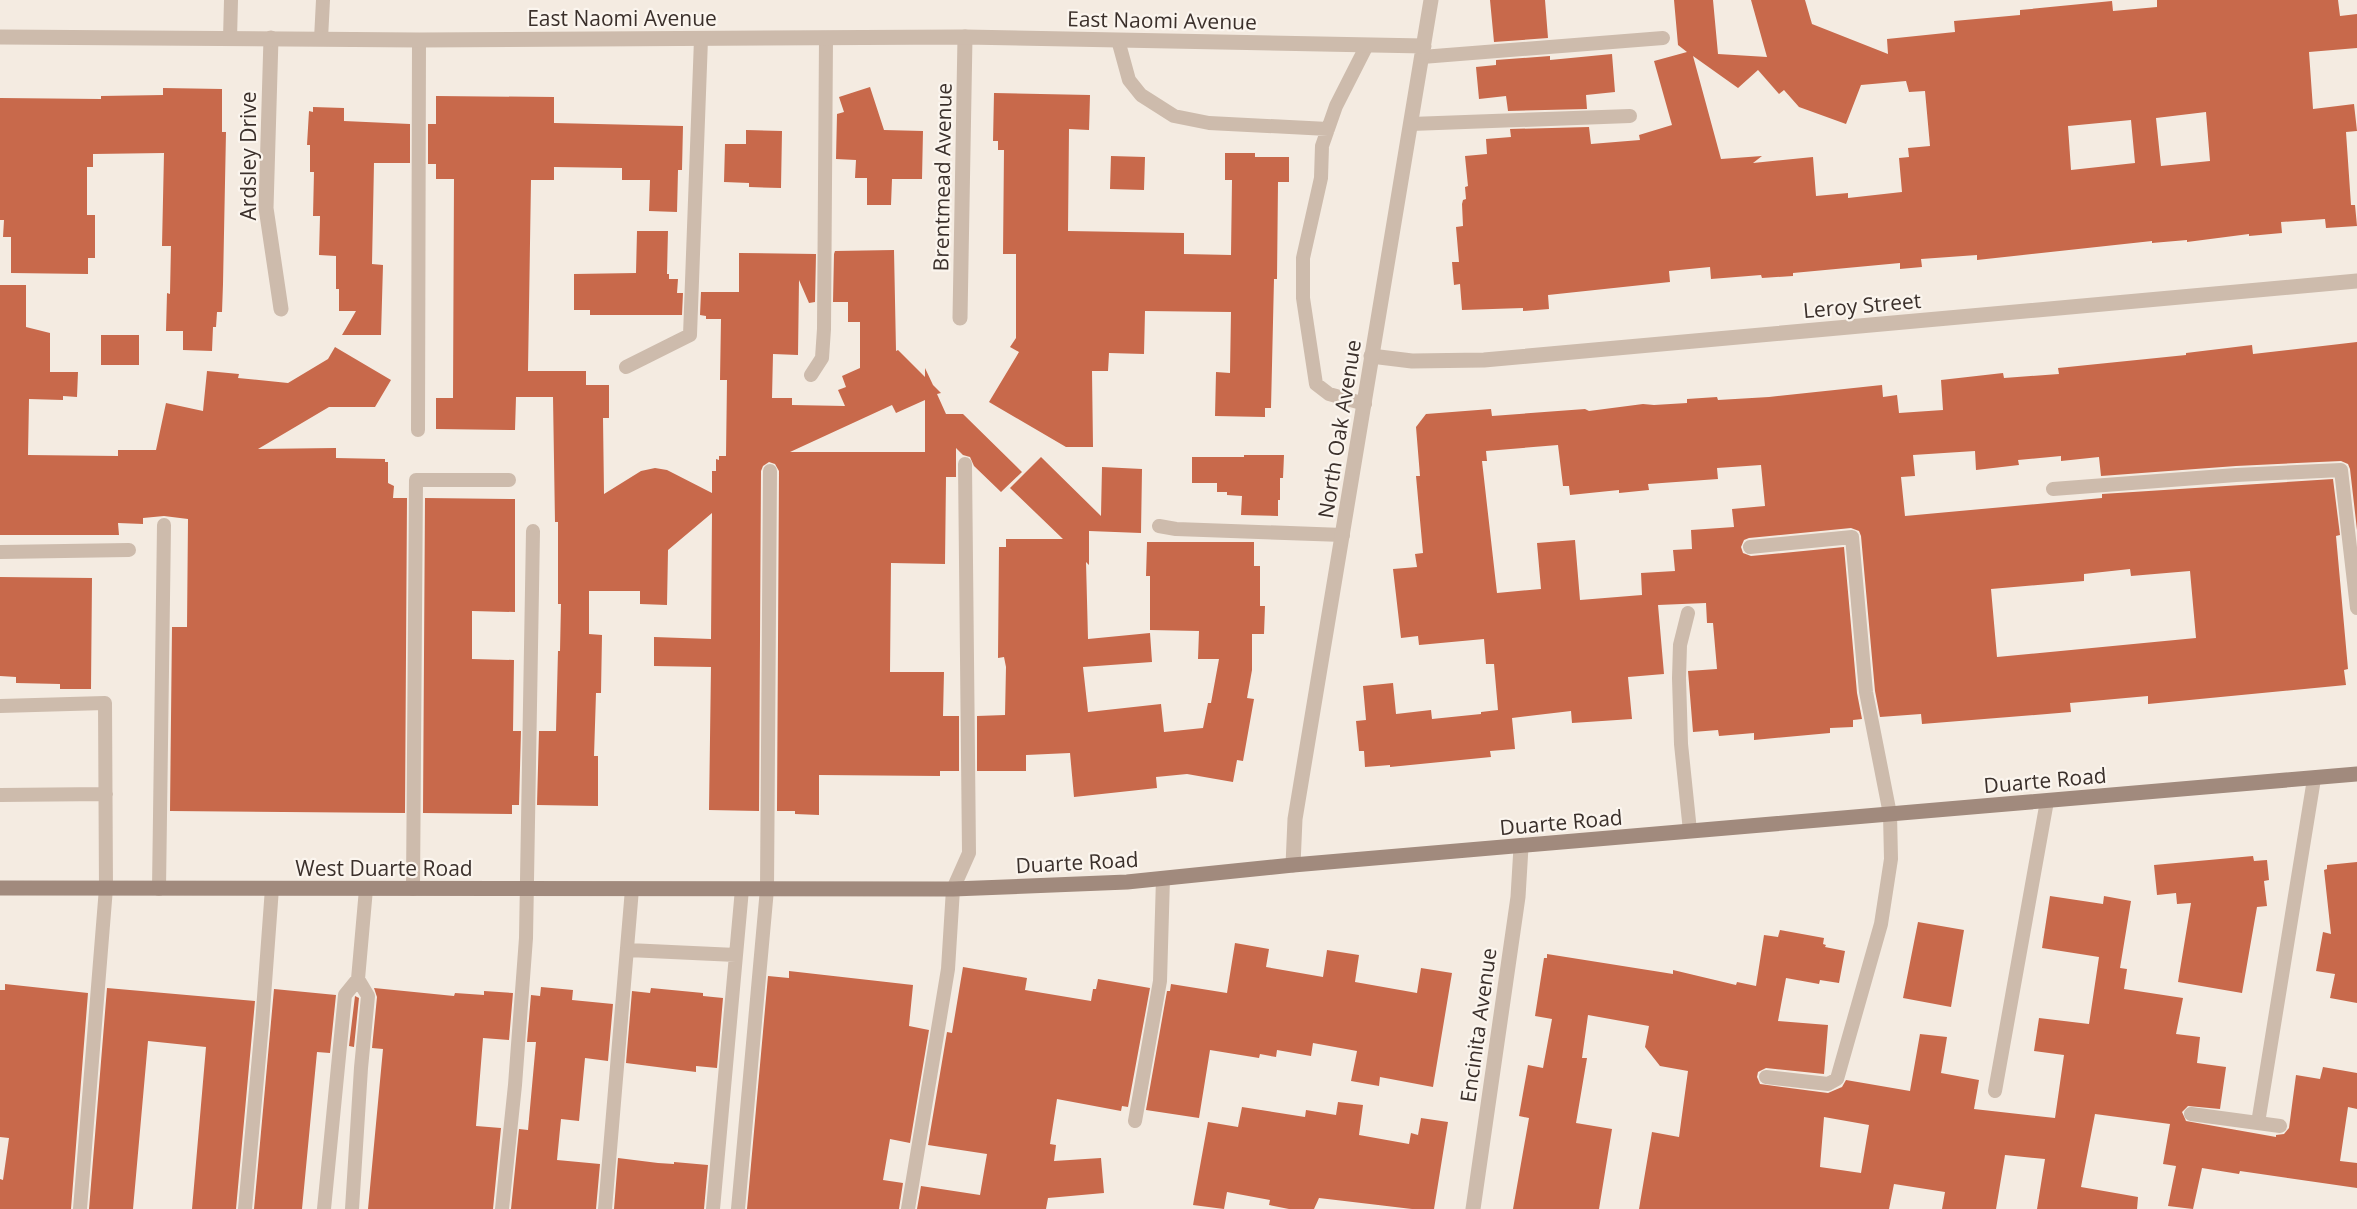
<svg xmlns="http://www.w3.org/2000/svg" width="2357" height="1209" font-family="'Open Sans',sans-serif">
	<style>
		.building { fill: #c8694b; fill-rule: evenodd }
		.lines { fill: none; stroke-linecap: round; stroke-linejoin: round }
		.service { stroke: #cdbbac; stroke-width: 14 }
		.minor { stroke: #cdbbac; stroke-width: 15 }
		.tertiary { stroke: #cdbbac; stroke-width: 15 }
		.secondary { stroke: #a18a7d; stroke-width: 15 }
		.labels { text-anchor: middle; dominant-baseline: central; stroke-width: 4.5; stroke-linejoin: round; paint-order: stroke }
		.street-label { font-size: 21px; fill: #3b302b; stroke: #fbf5ee }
	</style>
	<rect width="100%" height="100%" fill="#f4ebe1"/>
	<path class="building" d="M1490,0H1545L1548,38L1494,42Z
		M1674,0H1713L1718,54L1767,57L1751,0H1805L1812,24L1888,54L1887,39L1955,32L1954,21L2020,15V10L2112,1L2113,11L2157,7V0H2338L2340,16L2357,14V48L2309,52L2313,109L2354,104L2357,131L2346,132L2351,205H2355L2357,226L2326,228L2325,219L2281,222L2282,233L2249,236V234L2187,242V240L2152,243V241L1977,260V255L1921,259L1922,267L1900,269V263L1793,273V276L1762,278L1761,275L1711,279L1710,267L1669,271L1670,282L1548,295L1549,309L1523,311V308L1462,310L1460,284L1454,285L1452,262H1459L1456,227L1463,226L1462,204L1463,200L1466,199L1465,187L1468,186L1465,156L1487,154L1486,139L1511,137L1510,129L1589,127L1591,144L1640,140L1639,135L1672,125L1654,61L1687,52L1678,45ZM1693,56L1738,88L1758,70L1779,94L1784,90L1799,107L1846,124L1861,85L1906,81L1909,92L1925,91L1930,146L1908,148L1909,157L1899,158L1902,192L1848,198V193L1816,196L1813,157L1753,163L1762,156L1721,159ZM2206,112L2210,161L2161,166L2156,118ZM2131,120L2135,163L2071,170L2068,126Z
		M1612,54L1615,92L1586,95L1587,109L1508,111L1506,96L1479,99L1476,67L1496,65V60L1550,56V60Z
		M870,87L884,130L923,131L922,179H892L891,205H867V178H855L856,160L836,159L837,114L844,112L839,97Z
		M163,88L222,89V132H226L223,284L222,312H217L216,327H213L212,351L183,350V331H166L167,293L170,294L171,246H162L164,153L93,154V167H87V215H95V258H88V274L11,273V237H3L4,220H0V98L101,99V96L163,95Z
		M994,93L1090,95L1089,130L1069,129L1068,231L1184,233V254L1231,255L1232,180H1225V153H1255V157H1289V182H1278L1277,279H1274L1271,408H1265V417L1215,416L1216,372L1230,373L1231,312L1145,311L1144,354L1109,353L1108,371H1092L1093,447H1066L989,402L1019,352L1010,347L1016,338V254H1003L1004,150H998V141H993Z
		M436,96L554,97V123L683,126L682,170H678L677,212L649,211L650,180H622V168L554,167V180H531L528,371H586V385H609V418H603L604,494L641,471L655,468L667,470L712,493V471H716V459L719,460V456H726L727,380H720L721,319H706V316L700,315L701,292H739V253L816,254L815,302L809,303L799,280L798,355L773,354L772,398H792V405L845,406L838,390L846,387L842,376L860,368V322H848V302H833L834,254L835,251L894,250L896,351L898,350L925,377V368L933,385L941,393L937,394L946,414H963L1022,472L1001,492L974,466L970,457L963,455L956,448V477H946L945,564L891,563L890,672H944L943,716H959V771H940V776L819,775V815L795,814V811H777L779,471L775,464L769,462L763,466L761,471L759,811L709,810L711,667L654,666V637L711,639L712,513L668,550L667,605L640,604V591H589V634L602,635L601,693H596L594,756H598V806L537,805L539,731H556L558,651H560L561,604H558V522H555L553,397H516L515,430L436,429V398H453L454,179H436V164H428V124H436ZM925,400V452H790L892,405L896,413Z
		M313,107L344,108V121L410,124V163H374L372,264L383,265L381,335H342L356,311H339V289H336V256L319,255L320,216H313L314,172H310V145H307L309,111L313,112Z
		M746,130L782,131L781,188L749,187V183L724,182L725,144H746Z
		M1111,156L1145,157L1144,190L1110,189Z
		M637,231H668L667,274H669V279H678L677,293H683L682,315H590V310H574V274L636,273Z
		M0,285H26V327L50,333V372H78L77,397L63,396V400L29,399L28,455L118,456V450H156L166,403L203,411L207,371L239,374L238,378L288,383L328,359L335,347L391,380L375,407H329L258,449L336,448V458L385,459V462H388V483L394,486L393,498H407L405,813L170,811L172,627H187L188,519L164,516L143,518V524L118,523L119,535H0Z
		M101,335H139V365H101Z
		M2357,342V530L2350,469L2348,464L2341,461L2236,466L2101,476L2099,457L2061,461V456L2018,460L2019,465L1976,470L1975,451L1913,455L1915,476L1901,477L1905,516L2102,498V494L2333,479L2340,535L2336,536L2348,669L2344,670L2346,685L2148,704V696L2070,703L2071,712L1922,724L1921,714L1880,717L1875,691L1861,536L1859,531L1851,528L1749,538L1744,540L1741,547L1743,553L1751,556L1844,547L1857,693L1862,719L1853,720V727L1830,728V733L1754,740V733L1719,736L1718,730L1693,732L1688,671L1717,669L1713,623H1707L1706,603L1658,605L1664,674L1628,677L1632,719L1572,723L1571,711L1512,718L1515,749L1490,751L1491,757L1390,767V765L1365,767L1364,751H1359L1356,721L1366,720L1363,686L1393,683L1396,714L1431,710L1432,719L1481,714V712L1498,710L1494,664H1486L1484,639L1419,645L1418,636L1401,638L1393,569L1417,567L1415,554L1423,553L1416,476H1420L1416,427L1426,414L1491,409L1492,416L1585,409L1589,411L1643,404L1654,405L1687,403V399L1717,397L1718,400L1769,397L1882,385L1883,397L1897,395L1899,413L1943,410L1941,380L2003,373L2004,378L2059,374L2058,368L2186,355V353L2252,345L2253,354ZM1558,445L1563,486H1569L1570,495L1619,490V493L1649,490L1648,484L1718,479L1717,468L1761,465L1765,506L1732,509L1734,527L1691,530L1692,549L1673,550L1675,571L1641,573L1642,595L1580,600L1575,540L1537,543L1541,589L1497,593L1482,461H1487L1486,451ZM2130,569L2131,576L2190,571L2196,638L1997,657L1991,589L2084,581V574Z
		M1244,455H1284L1283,478H1280V500H1278V516L1241,515L1242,496L1227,495V492H1217V483H1192V457H1244Z
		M1041,457L1101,516L1102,467L1142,469L1141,533L1089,531V565L1086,562L1088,639L1150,633L1152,662L1083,667L1088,712L1161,704L1164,732L1203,728L1208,703H1211L1219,659H1198L1199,631L1150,630V576H1146L1147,542H1254V566H1260V606H1265L1264,634H1252V670L1247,698L1254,699L1243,761L1237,760L1233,782L1187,774L1156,777L1157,788L1074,797L1070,753L1026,755V771H977V716L1005,715L1006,667L1004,657L998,658L999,547H1006V539H1063L1010,488Z
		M425,498L515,499V612L472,611V659L514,660L513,731H521L519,805H512V814L423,813Z
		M0,577L92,578L91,689H60V684L16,683V677L0,676Z
		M2253,856L2254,861L2267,860L2269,880L2264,881L2267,906L2257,907L2242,993L2178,982L2191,903L2177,904L2176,893L2157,895L2154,865Z
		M2357,862V1003L2330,998L2335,974L2316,971L2323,932L2331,934L2324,870L2327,869V865Z
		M2050,896L2103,904L2104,896L2131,901L2120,968L2127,969L2124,989L2183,998L2176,1034L2200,1037L2197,1063L2226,1067L2220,1109L2188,1106L2182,1112L2186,1121L2276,1137V1135L2284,1134L2289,1128L2296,1075L2320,1079L2323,1067L2357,1073V1109L2348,1107L2340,1161L2357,1163V1188L2240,1171L2239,1174L2202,1168L2193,1209L2168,1206L2176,1166L2163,1164L2170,1124L2095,1114L2081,1187L2138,1197L2137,1209H2037L2045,1159L2005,1155L1996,1209H1942L1945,1192L1894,1184L1889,1209H1639L1652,1132L1679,1137L1688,1071L1660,1066L1645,1047L1649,1026L1588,1015L1582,1058H1587L1576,1123L1612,1129L1599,1209H1513L1529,1118L1519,1116L1528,1065L1543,1068L1552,1019L1535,1016L1544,958H1547V954L1673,974V970L1736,985L1737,982L1756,986L1764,935L1778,937L1780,930L1824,938L1823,944L1826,945L1825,947L1845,951L1839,983L1820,980L1819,984L1786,978L1778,1021L1828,1025L1824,1074L1766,1068L1758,1072L1757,1077L1760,1084L1828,1093L1842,1087L1846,1080L1910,1091L1920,1034L1947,1037L1941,1073L1979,1080L1974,1109L2055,1118L2064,1055L2034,1051L2039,1018L2089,1024L2099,957L2042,948ZM1824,1117L1869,1125L1861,1173L1820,1167Z
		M1918,922L1964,930L1951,1007L1903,998Z
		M1235,943L1269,949L1266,967L1323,977L1327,950L1359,955L1355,982L1417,993L1421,968L1452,973L1433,1087L1380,1077L1379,1086L1351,1081L1357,1051L1313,1043L1311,1056L1277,1050L1276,1057L1260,1054L1259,1058L1210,1050L1199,1118L1146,1110L1167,991H1170L1171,984L1227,993Z
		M963,967L1027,978L1025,990L1091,1001L1093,989H1096L1098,979L1150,988L1128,1107L1122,1106L1121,1111L1057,1099L1050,1144L1056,1145L1054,1161L1101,1158L1104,1193L1048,1198L1046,1209H917L921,1186L980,1195L987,1154L928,1145L947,1032L952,1033Z
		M789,971L913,985L909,1026L929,1030L910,1143L890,1139L883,1180L903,1183L899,1209H747L768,976L789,978Z
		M5,984L88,993L71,1209H0V1179L3,1180L9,1138L0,1137V990H5Z
		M541,987L573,990L572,1000L613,1004L608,1061L585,1058L579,1121L561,1119L557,1160L600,1164L596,1209H511L519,1129L528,1130L536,1042H527L531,995L540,996Z
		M107,988L255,1001L236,1209H192L206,1047L148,1041L133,1209H89Z
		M374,988L454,996L455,993L484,995V991L513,993L509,1040L483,1038L476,1126L501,1128L493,1209H368L383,1049L372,1048L377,997Z
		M651,988L703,993V996L723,998L717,1068L696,1066V1072L626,1063L632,991L650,993Z
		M274,989L336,995L330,1053L317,1052L302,1209H254Z
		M355,996L359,998L354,1047L349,1046Z
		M1338,1102L1363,1105L1359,1135L1409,1144L1411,1133L1418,1135L1421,1118L1448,1122L1434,1209H1412L1319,1198L1314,1209H1289L1269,1205L1270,1200L1227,1192L1224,1209L1193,1205L1208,1122L1238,1127L1242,1107L1305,1117L1306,1110L1336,1115Z
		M618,1158L658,1163L674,1164V1162L708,1165L704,1209H614Z"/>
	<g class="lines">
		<path class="service" d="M230,39L231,0
			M321,39L323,0
			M1118,40L1129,80L1141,95L1174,116L1209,123L1328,129
			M1422,57L1663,38
			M1411,124L1630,116
			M626,367L690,335L701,39
			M811,375L822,358L824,329L826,38
			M1365,404L1329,394L1316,384L1303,298V258L1321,178L1322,146L1336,106L1367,45
			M418,430L419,40
			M2053,489L2236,475L2341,470L2357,608
			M1159,526L1176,529L1343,535
			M1750,547L1852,537L1866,692L1890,814L1891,859L1881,924L1837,1079L1828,1084L1766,1077
			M0,552L129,550
			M1688,613L1680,645L1679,678L1681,744L1690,831
			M0,706L105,703L106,888L80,1209
			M0,795L106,794
			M159,889L164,525
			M413,889L416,480H509
			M628,950L736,955
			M1995,1091L2047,801
			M2191,1114L2280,1126
			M1135,1121L1160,981L1163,878
			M2258,1123L2314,779
			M245,1209L262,1024L272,888
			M324,1209L345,995L358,979
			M352,1209L361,1068L368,996L358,979L366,889
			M502,1209L515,1085L526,938L533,531
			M605,1209L632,889
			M713,1209L742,889
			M738,1209L767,889L770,471
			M908,1209L948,969L953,889L969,853L965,464"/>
		<path class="minor" d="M271,38L266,208L281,309
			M960,318L965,37
			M1371,356L1412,361L1484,360L2357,281
			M1473,1209L1518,897L1521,847"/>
		<path class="tertiary" d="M0,37L419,40L965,37L1424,46
			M1293,865L1295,819L1431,0"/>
		<path class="secondary" d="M0,888L953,889L1127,882L1293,865L2357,774"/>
	</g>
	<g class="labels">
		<g class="street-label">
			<text x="622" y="18">East Naomi Avenue</text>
			<text transform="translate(1162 20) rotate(1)">East Naomi Avenue</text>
			<text transform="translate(248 156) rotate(-90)">Ardsley Drive</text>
			<text transform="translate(942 177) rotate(-89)">Brentmead Avenue</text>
			<text transform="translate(1862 305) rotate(-5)">Leroy Street</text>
			<text transform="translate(1339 429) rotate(-81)">North Oak Avenue</text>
			<text transform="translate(2045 780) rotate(-5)">Duarte Road</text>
			<text transform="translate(1561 822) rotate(-5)">Duarte Road</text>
			<text transform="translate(1077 862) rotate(-3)">Duarte Road</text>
			<text x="384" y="868">West Duarte Road</text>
			<text transform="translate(1478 1025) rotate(-82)">Encinita Avenue</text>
		</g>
	</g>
</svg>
